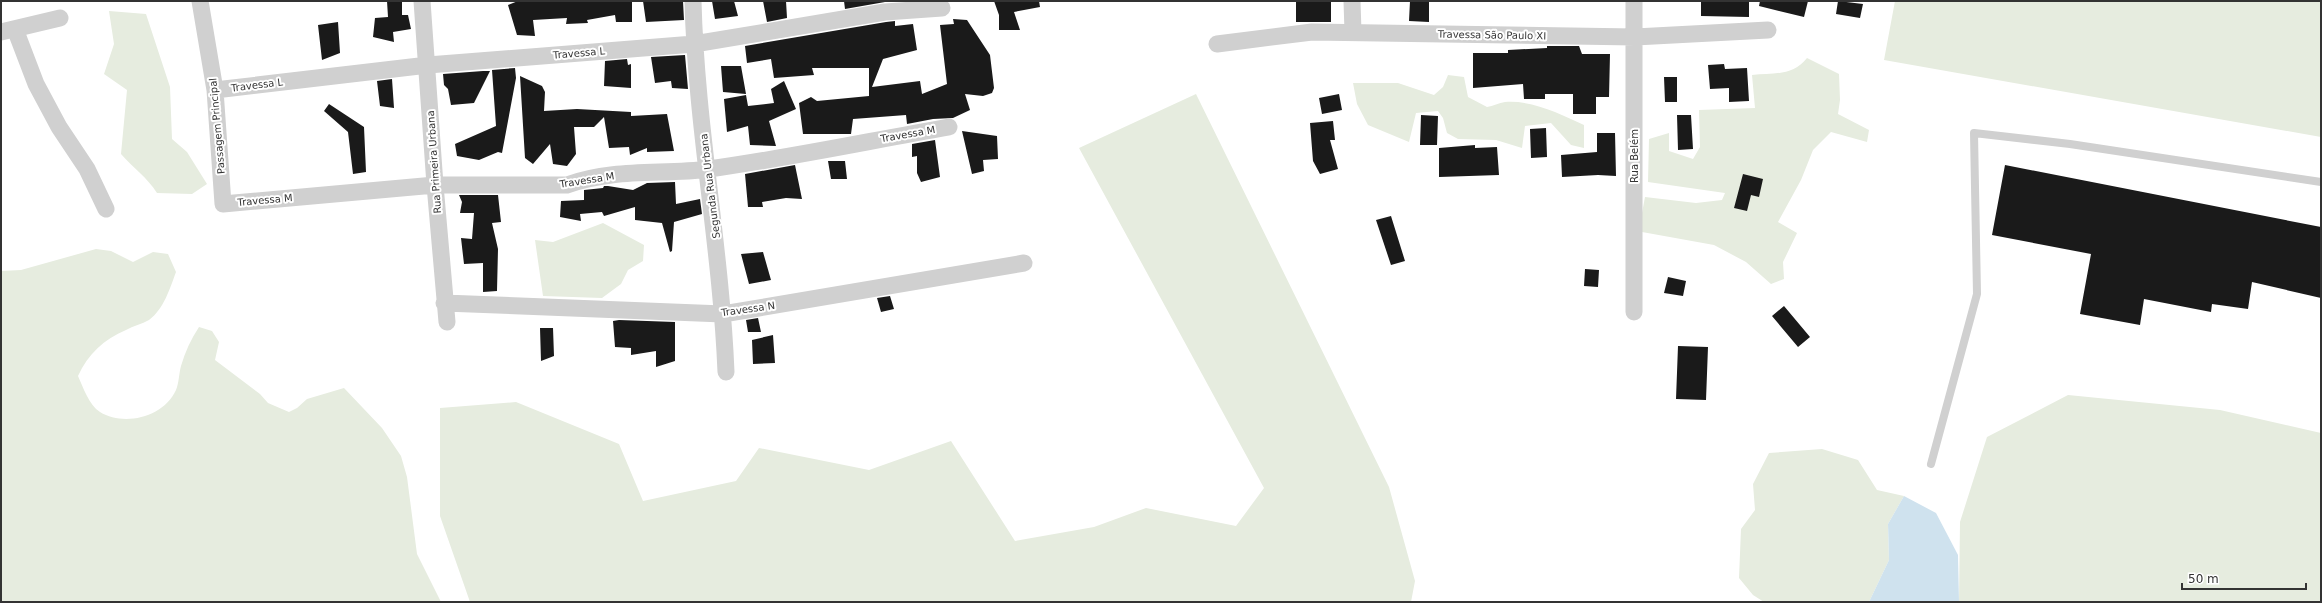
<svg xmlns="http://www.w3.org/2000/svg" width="2322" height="603" font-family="'DejaVu Sans',sans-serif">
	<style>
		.green { fill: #e6ecdf }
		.water { fill: #cfe2ee }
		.building { fill: #1a1a1a }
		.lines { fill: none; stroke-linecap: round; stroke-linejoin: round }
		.service { stroke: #d0d0d0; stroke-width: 8 }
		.minor { stroke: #d0d0d0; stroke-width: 17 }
		.labels { text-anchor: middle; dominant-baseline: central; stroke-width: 4; stroke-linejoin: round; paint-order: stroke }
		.street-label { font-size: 10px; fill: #333; stroke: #fff }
	</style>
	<rect width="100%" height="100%" fill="#fff"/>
	<path class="green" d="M1895,1H2321V137L1884,60Z
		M109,11L146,14L170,87L172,139L187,152L207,184L192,194L157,193C147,177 133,168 121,154L127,90L104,74L114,44Z
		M1807,58L1839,74L1840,100L1838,114L1869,130L1867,142L1831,132L1813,150L1801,180L1778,222L1797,233L1783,262L1784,279L1771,284L1746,262L1714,245L1642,232V213L1645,197L1696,203L1722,200L1725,193L1648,182L1649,139L1669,133V151L1693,159L1700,147L1699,110L1755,108L1752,75C1773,73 1793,76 1807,58Z
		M1448,75L1464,77L1468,97L1487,107C1493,106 1499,103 1505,102C1533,100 1560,114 1584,125V148L1571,145L1551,123L1525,126L1522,148L1496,140L1458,139L1447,133L1443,118L1438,111L1416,113L1409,142L1368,125L1357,104L1353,83H1398L1434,95L1443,87Z
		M1196,94L1389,487L1415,581L1411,602H470L440,516V408L516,402L619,444L643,501L736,481L759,448L869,470L951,441L1015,541L1094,527L1146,508L1236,526L1264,488L1079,148Z
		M603,223L644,245L643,261L628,270L621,284L602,298L543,296L535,240L553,242Z
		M96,249L111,251L133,262L153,252L168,254L176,272C170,288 164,309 149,320C142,324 133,326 126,330C104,339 88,354 78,376C83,387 89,405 100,412C124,427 164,417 176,390C179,383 179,373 181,366C185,352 191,339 199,327L212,331L219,342L215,360L260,394L268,403L289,412L297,408L307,399L344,388L382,428L401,456L407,477L417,554L441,602H1V271L21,270Z
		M2068,395L2220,410L2321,433V602H1959L1960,522L1987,437Z
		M1822,449L1858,460L1877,490L1904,496L1888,524L1889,560L1869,602H1764L1753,595L1739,578L1741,529L1755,510L1753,484L1769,453Z"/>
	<path class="water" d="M1904,496L1936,513L1958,555L1959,602H1869L1889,560L1888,524Z"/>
	<path class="building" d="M387,1H402V15H408L411,29L393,32L394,42L373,37L375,18L388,17Z
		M518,1H632V22H616L615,15L587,20L588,23L566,24L567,18L533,20L535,36L517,35L508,5Z
		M643,1H683L684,20L646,22Z
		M712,1H734L738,16L715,19Z
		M763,1H786L787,18L767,22Z
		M844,1H885V2L845,9Z
		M994,1H1039L1040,7L1014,12L1020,30H999V15Z
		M1296,1H1331V22H1296Z
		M1410,1H1429V22L1409,21Z
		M1701,1H1749V17L1701,16Z
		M1760,1H1808L1804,17L1759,6Z
		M1838,1L1863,4L1860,18L1836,14Z
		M953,19L967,20L990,55L994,88L992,93L983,96L965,94L970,110L953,118L933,119L907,124L906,115L853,119L851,134H803L799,103L811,97L817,101L869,96V68H812L814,75L774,78L771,59L747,63L745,46L886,22L895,21V26L913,24L917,50L883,59L872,87L920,81L922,94L947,84L940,25L954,24Z
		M338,22L340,53L322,60L318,25Z
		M1547,46H1579L1582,54H1610L1609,97H1596V114H1573V94H1545V99H1524L1523,84L1473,88V53H1508V50L1547,48Z
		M685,55L688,89L672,88L671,81L655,83L651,57Z
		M627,59L628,65L631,64V88L604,86L605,61Z
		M1724,64L1725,69L1747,68L1749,101L1729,102V88L1710,89L1708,65Z
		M721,66H741L746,94L723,92Z
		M515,68L516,78L502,153L498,152L479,160L457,156L455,144L496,126L492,70Z
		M483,71H490L474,103L451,105L448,89L444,85L443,74Z
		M520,76L542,86L545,92L544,111L577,109L631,112V116L667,114L674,151L647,152V148L630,155L629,147L609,148L604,117L594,127H574L576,154L567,166L553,164L550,144L533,164L525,158Z
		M1664,77H1677V102H1665Z
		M392,79L394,108L380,106L377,81Z
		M784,81L796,109L769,121L776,146L750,145L748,126L727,132L724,99L746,95L748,106L774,103L771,89Z
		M1339,94L1342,110L1322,114L1319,98Z
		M329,104L364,127L366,172L353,174L348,132L324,111Z
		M1421,115L1438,116L1437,145H1420Z
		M1677,115H1691L1693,149L1678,150Z
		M1333,121L1335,140H1330L1338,169L1320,174L1313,161L1310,123Z
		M1546,128L1547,157L1531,158L1530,129Z
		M962,131L997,136L998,159L983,160L984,171L972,174Z
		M1597,133H1615L1616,176L1598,175L1562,177L1561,155L1597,152Z
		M935,140L940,177L921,182L917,173V156L912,157V144Z
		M1475,145V148L1497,147L1499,175L1439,177V148Z
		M828,161H845L847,179H831Z
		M795,165L802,199L786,198L762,202L763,207H748L745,174Z
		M2005,165L2321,227V298L2252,282L2248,309L2212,304L2211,312L2144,299L2140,325L2080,314L2091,254L1992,235Z
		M1743,174L1763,179L1759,197L1751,195L1747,211L1734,208Z
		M675,182L676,204L700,199L702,214L674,222L672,251L670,252L662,223L635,220V207L604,216L602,212L580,214L581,221L560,217L561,201L584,200V190L603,188L604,186H608L633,190L647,183Z
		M459,195H498L501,222L492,223L498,249L497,291L483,292V263L464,264L461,238L472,239L474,213H460L462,202Z
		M1391,216L1405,261L1391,265L1376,220Z
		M763,252L771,280L749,284L741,254Z
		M1585,269L1599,270L1598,287L1584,286Z
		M1668,277L1686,281L1683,296L1664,293Z
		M890,296L894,309L881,312L877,298Z
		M1784,306L1810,337L1798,347L1772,316Z
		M758,318L761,332H748L746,320Z
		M619,320L675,322V361L656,367V351L631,355V348L615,347L613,321Z
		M540,328H553L554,356L541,361Z
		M773,335L775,363L753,364L752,340Z
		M1678,346L1708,347L1706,400L1676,399Z"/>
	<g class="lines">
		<path class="service" d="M1931,464L1977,294L1974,133L2070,144L2321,182"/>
		<path class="minor" d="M200,1L215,90L223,204L435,185H567C614,168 662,175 709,169C789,158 869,141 949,127
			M422,1L435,185L447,322
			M693,1C696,125 721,248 726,372
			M1352,1L1353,32
			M1634,1V312
			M15,29L36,84L59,127L87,169L106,209
			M1,32L60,18
			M1217,44L1312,32L1635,37L1768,30
			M215,90L428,65L694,44L885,12L942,8
			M444,303L723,314L1024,263"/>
	</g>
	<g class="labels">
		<g class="street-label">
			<text transform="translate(1492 35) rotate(1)">Travessa São Paulo XI</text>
			<text transform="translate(579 53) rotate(-5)">Travessa L</text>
			<text transform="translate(257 85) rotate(-7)">Travessa L</text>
			<text transform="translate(217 126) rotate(-95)">Passagem Principal</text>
			<text transform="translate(908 134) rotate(-10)">Travessa M</text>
			<text transform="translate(1634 156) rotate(-90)">Rua Belém</text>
			<text transform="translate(434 162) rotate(-94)">Rua Primeira Urbana</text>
			<text transform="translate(587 180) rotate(-9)">Travessa M</text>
			<text transform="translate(710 186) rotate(-97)">Segunda Rua Urbana</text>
			<text transform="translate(265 200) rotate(-5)">Travessa M</text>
			<text transform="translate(748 309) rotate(-8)">Travessa N</text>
		</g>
	</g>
	<rect width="2322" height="603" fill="none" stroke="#333333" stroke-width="4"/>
	<path d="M2182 583v6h124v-6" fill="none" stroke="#333333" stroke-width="2"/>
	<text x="2188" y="583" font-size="12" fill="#333333" stroke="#ffffff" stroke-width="3" paint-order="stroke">50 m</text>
</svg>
